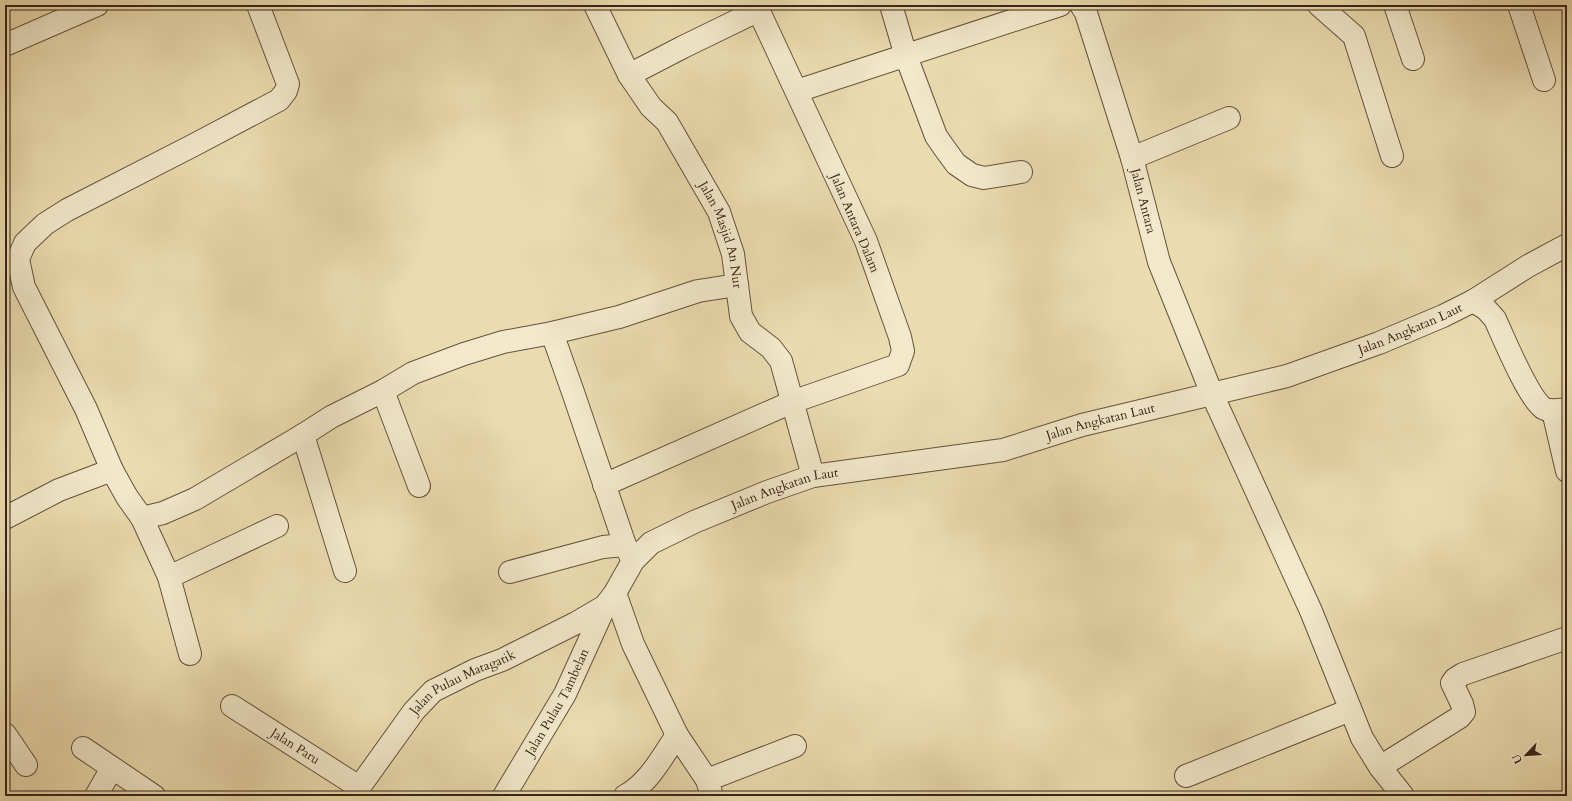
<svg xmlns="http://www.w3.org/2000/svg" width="1572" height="801" font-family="Cardo,serif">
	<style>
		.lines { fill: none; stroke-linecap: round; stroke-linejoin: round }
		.minor-casing { stroke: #65523e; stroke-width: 24 }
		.minor { stroke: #f2e8cb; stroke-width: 22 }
		.labels { text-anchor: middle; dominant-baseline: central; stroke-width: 4; stroke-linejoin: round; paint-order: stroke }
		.street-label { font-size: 13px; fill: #382418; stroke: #f2e8cb }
	</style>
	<rect width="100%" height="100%" fill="#ebdcaf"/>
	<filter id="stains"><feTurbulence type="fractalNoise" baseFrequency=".005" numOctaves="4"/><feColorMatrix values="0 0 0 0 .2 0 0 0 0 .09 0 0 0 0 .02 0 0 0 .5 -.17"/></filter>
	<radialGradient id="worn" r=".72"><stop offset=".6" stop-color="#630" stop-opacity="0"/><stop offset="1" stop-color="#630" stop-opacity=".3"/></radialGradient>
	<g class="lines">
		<defs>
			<g id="minor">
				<path d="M258,5L288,84L286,91L279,100L192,146L67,210L45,224L25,243L18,259L24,287L86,409L112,470L127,497L142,518L163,513L195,499L303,435L331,417L383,391L413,373L464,354L503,342L552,333L619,317L698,291L737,285"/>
				<path id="s1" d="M595,5L629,75L651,107L667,122L719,212L733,254L741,316L750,332L771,348L781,361L813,476"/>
				<path d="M891,5L906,56L936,136L945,149L956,164L972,175L984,178L1021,172"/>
				<path id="s2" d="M1081,5L1086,13L1132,158L1159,262L1212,394L1311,611L1362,738L1380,767L1403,796"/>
				<path d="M1319,5L1354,36L1392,156"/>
				<path d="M1395,5L1413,59"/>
				<path d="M1519,5L1544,80"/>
				<path d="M5,45L97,5"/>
				<path d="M629,75L683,47L759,10"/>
				<path d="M797,91L1060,5"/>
				<path d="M1132,158L1229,118"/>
				<path d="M1473,301L1486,309L1495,319C1504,339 1528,397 1543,408C1550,412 1559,410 1567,409"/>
				<path d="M552,333L574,395L625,545L633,561"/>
				<path d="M383,391L419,486"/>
				<path d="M1553,411L1567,471"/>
				<path d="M303,435L345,571"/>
				<path d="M604,485L792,402L898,365L903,351L900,337L866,241L756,5"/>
				<path d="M5,518L59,490L112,470"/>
				<path d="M142,518L169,577L190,654"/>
				<path d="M510,572L603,547L625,545"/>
				<path d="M169,577L277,526"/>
				<path d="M615,593L633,644L677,735L707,780L712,796"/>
				<path id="s3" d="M232,706L359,787"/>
				<path d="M5,734L26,765"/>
				<path d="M83,748L154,796"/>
				<path d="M1380,767L1460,717L1464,712L1462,704L1452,683L1455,679L1463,674L1567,638"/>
				<path d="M1186,776L1350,710"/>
				<path d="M707,780L795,746"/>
				<path d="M96,796L112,768"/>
				<path id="s4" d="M353,796L414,711L433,691L475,670L502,660L576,623L605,606"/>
				<path id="s5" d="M504,796L565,694L605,606L615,593L633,561L651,543L694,522L767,492L813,476L1003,450L1082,425L1287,376L1379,343L1443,316L1473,301L1528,266L1567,245"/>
				<path d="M625,796C649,783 662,757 677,735"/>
			</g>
		</defs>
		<use href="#minor" class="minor-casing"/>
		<use href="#minor" class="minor"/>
	</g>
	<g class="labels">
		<g class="street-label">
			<text stroke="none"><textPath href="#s2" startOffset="206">Jalan Antara</textPath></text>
			<text transform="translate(855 223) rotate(67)">Jalan Antara Dalam</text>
			<text stroke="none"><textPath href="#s1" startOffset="265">Jalan Masjid An Nur</textPath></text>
			<text stroke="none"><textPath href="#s5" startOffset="1087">Jalan Angkatan Laut</textPath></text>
			<text stroke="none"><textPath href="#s5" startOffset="763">Jalan Angkatan Laut</textPath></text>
			<text stroke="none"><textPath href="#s5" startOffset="439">Jalan Angkatan Laut</textPath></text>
			<text stroke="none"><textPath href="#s4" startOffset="162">Jalan Pulau Matagatik</textPath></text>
			<text stroke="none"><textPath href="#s5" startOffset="108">Jalan Pulau Tambelan</textPath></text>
			<text stroke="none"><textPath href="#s3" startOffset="75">Jalan Paru</textPath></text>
		</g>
	</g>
	<rect width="1572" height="801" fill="none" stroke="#ebdcaf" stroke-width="20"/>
	<rect x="6" y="6" width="1560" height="789" fill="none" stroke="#382418" stroke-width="2"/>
	<rect x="10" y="10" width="1552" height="781" fill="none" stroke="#382418"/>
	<g transform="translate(1526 755) rotate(245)" stroke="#f2e8cb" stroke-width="3" paint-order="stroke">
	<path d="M0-3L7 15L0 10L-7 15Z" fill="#382418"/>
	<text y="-6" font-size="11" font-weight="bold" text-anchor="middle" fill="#382418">U</text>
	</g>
	<rect width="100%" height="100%" filter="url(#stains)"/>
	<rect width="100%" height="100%" fill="url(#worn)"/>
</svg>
